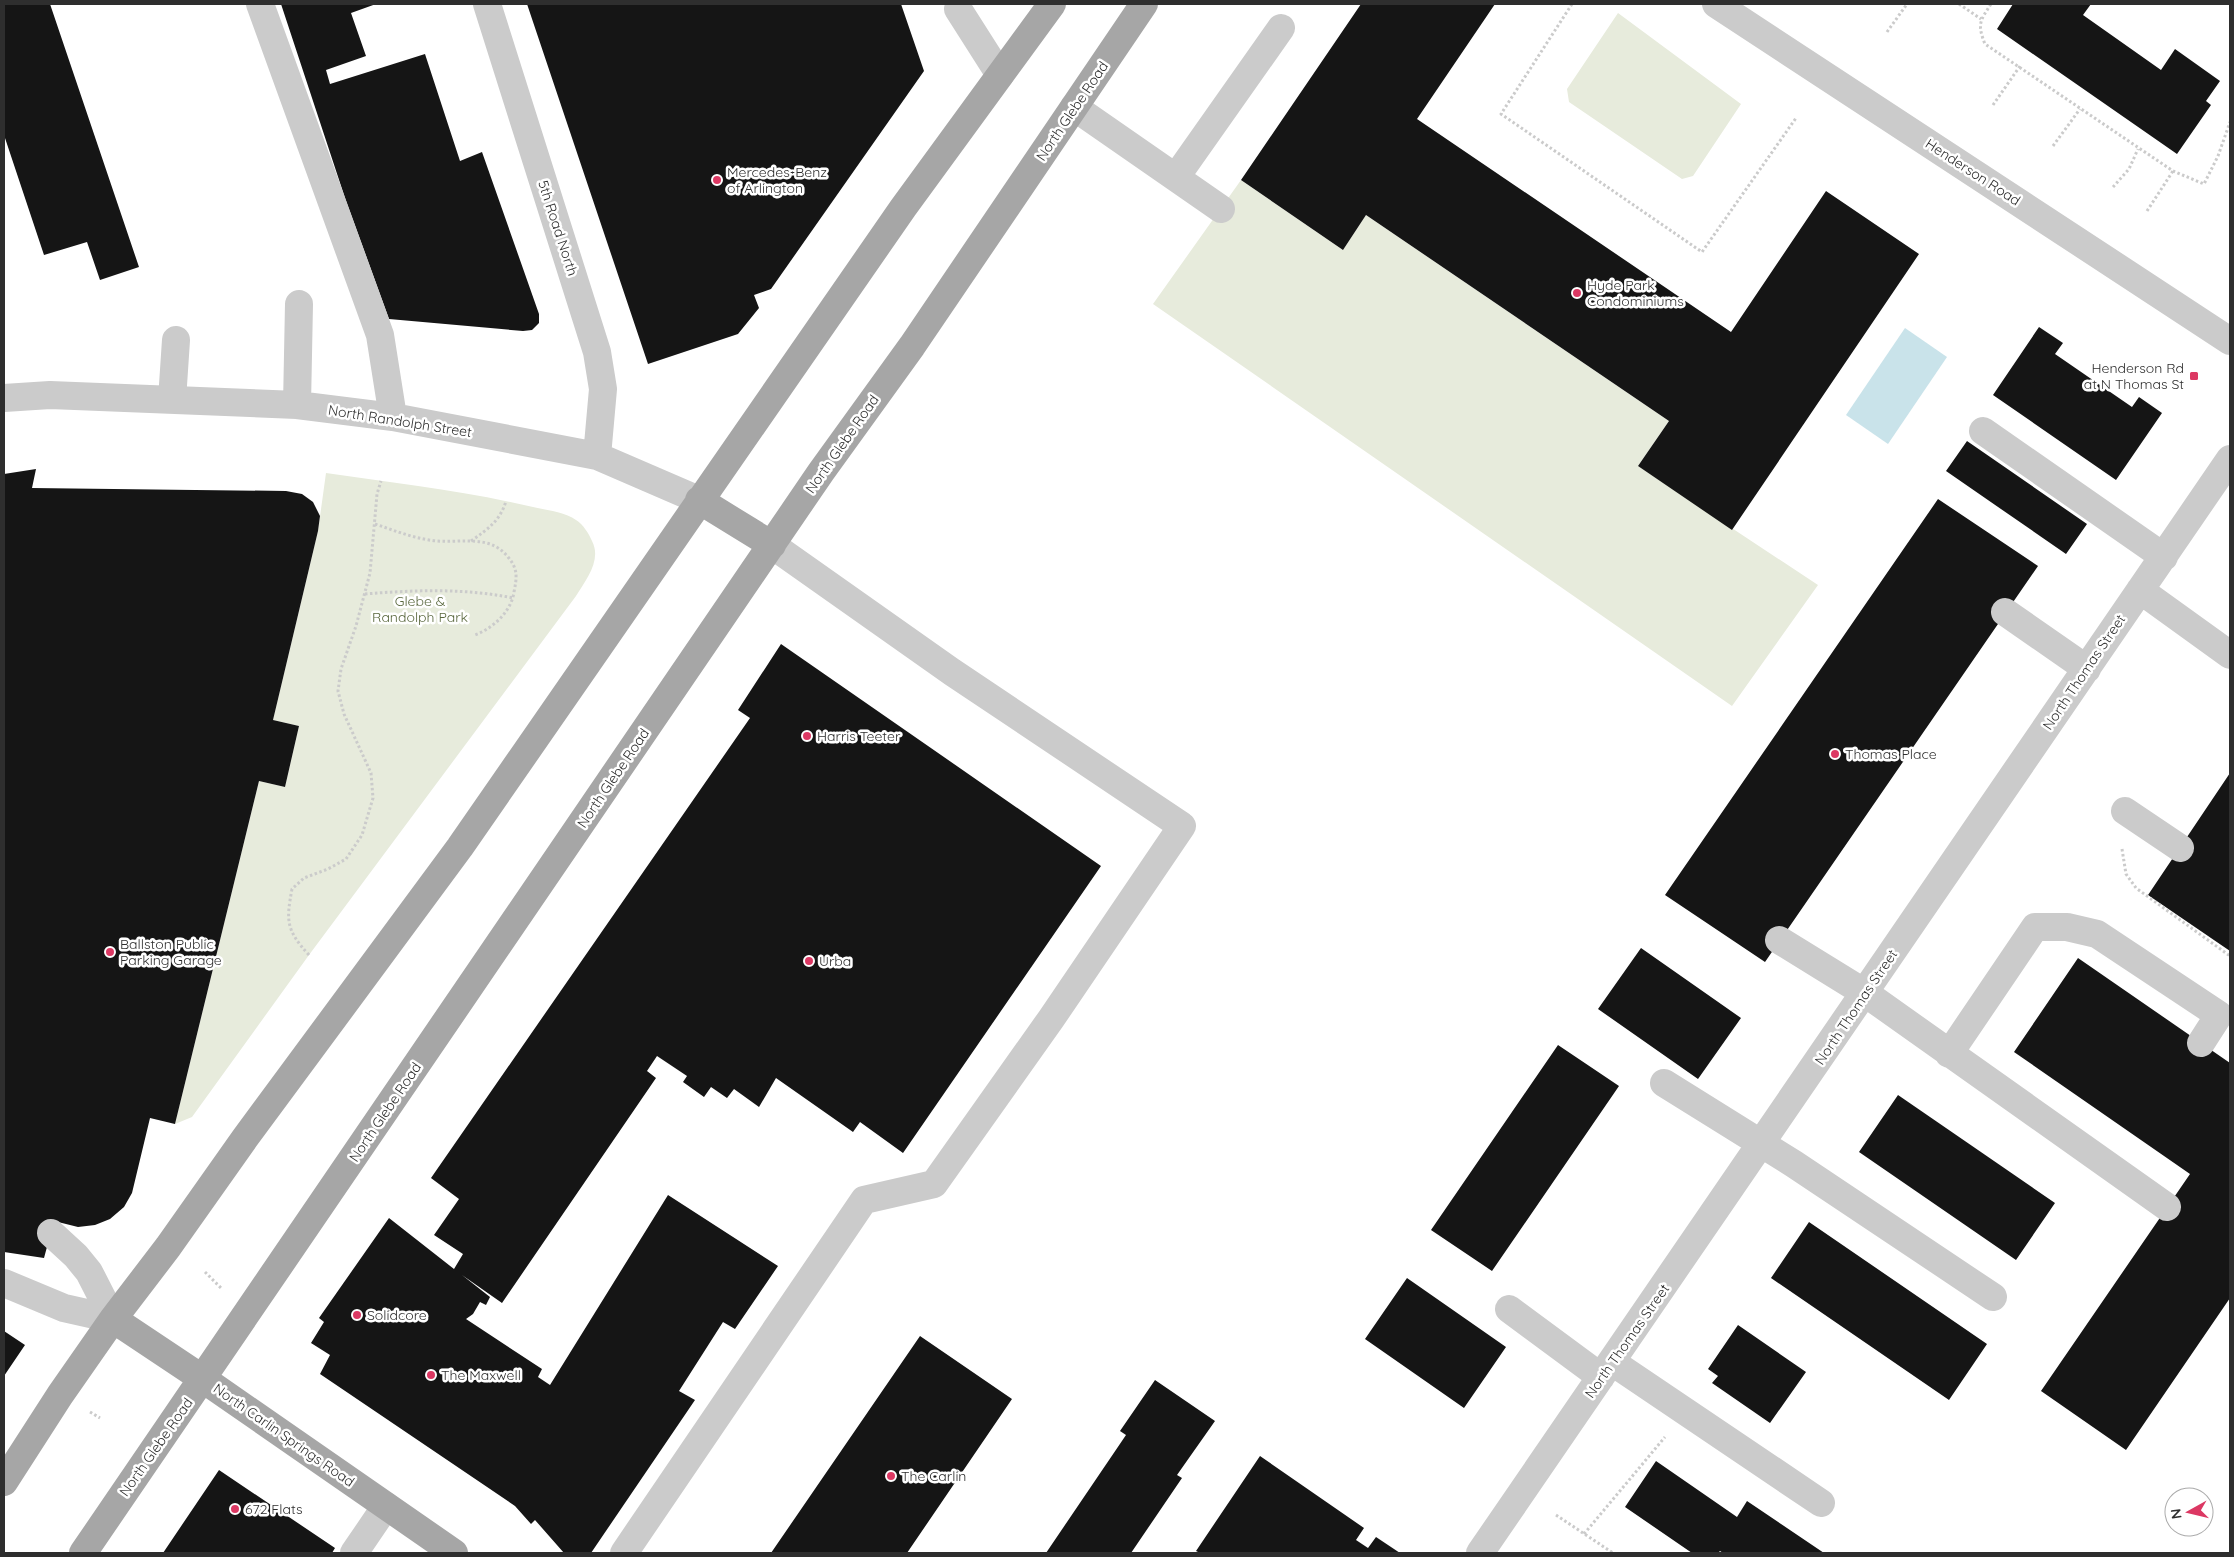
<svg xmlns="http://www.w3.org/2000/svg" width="2234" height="1557" font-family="Quicksand,sans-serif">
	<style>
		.green { fill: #e7ebdc }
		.water { fill: #c9e3ea }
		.building { fill: #151515 }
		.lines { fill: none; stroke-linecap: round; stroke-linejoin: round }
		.path { stroke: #cbcbcb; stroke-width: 3; stroke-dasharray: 2.5 2.5; stroke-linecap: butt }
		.minor { stroke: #cbcbcb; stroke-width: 28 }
		.major { stroke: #a6a6a6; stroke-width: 28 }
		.poi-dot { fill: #dc3863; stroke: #fff; stroke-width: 2 }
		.labels { text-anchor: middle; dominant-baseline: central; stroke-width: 5; stroke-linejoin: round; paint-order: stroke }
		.street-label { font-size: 14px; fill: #2e2e2e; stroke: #fff }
		.poi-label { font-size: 14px; fill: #2e2e2e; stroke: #fff; text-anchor: start }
		.park-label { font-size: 14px; fill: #59673d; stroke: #fff }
	</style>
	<rect width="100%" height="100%" fill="#fff"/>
	<path class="green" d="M1618,13L1741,104L1693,176L1682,179L1569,102L1567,89Z
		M1241,180L1343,250L1366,215L1669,421L1638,466L1818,585L1732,706L1153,304Z
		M326,473C395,483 465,491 533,507C546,510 565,512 576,520C583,524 589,534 592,541C602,560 586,580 576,596L309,955L192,1117L175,1124L259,781L285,787L299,726L273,720L318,531Z"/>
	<path class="water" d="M1905,328L1947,357L1888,444L1846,415Z"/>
	<path class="building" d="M4,4H50L139,267L100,280L87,242L44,255L4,135Z
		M281,4H376L351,13L366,56L326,70L330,84L425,54L460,161L482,152L539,314V323L532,330L523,331L389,319L345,198Z
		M527,4H901L924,71L771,289L754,295L759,308L738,334L648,364Z
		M1361,4H1495L1417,119L1731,332L1826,191L1919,254L1732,530L1638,466L1669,421L1366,215L1343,250L1241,180Z
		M2013,4H2091L2083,15L2161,70L2175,49L2220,81L2206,101L2211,105L2177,154L1997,29Z
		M2039,327L2063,343L2055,354L2132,407L2139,397L2162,413L2116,480L1993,395Z
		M1967,441L2087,524L2066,554L1946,471Z
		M36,469L32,488L286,491L302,494L313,502L320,516L318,531L273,720L299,726L285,787L259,781L175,1124L150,1118L132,1193L124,1207L110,1219L95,1225L78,1227L54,1221L44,1258L4,1252V474Z
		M1938,499L2038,566L1765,962L1665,895Z
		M781,644L1101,866L903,1153L860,1122L853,1132L776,1078L759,1107L734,1089L727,1098L711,1087L704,1097L683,1082L687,1076L657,1056L647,1071L656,1078L502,1303L462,1275L490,1297L486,1305L480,1302L473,1314L466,1319L542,1369L538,1377L550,1385L668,1195L778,1266L735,1329L723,1322L679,1391L695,1400L591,1553H564L535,1520L531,1524L515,1506L320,1374L330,1355L311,1343L324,1322L319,1318L389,1218L454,1269L463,1254L434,1235L459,1199L431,1178L750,718L738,710Z
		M2230,773V951L2148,895Z
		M1641,948L1741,1018L1698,1079L1598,1009Z
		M2078,958L2230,1063V1298L2126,1450L2041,1391L2190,1174L2014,1052Z
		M1558,1045L1619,1086L1492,1271L1431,1230Z
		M1898,1095L2055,1203L2016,1260L1859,1152Z
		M1809,1222L1987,1344L1949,1400L1771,1278Z
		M1407,1278L1506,1347L1464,1408L1365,1339Z
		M1738,1325L1806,1372L1770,1423L1712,1383L1718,1376L1708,1369Z
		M4,1331L25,1345L4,1376Z
		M920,1336L1012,1399L907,1553H771Z
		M1155,1380L1215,1421L1177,1475L1182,1478L1131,1553H1046L1126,1435L1120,1431Z
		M1260,1456L1364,1528L1356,1540L1368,1548L1376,1537L1400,1553H1200L1196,1551Z
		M1656,1461L1737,1517L1747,1501L1824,1553H1723L1720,1551L1718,1553H1692L1625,1507Z
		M219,1470L335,1548L332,1553H163Z"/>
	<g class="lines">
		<path class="path" d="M1572,4L1501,114L1702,252L1796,118
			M1959,4L1981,19
			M1991,4C1980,21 1977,24 1985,44L2173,171L2204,184L2218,156L2230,122
			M1887,32L1907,4
			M1993,105L2020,66
			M2053,146L2080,109
			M2113,187L2129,169L2138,149
			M2147,211L2173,171
			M375,524C393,530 410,537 429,540C457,545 488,532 508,557C518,569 517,577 514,592C511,612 493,628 475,635
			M471,541C488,529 500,521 506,501
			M365,594C414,590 465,588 513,598
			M2122,849L2126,874L2136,888L2230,956
			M309,955C286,930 286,921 292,889L304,878L328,869L346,859L362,835L373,798L371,773L344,714L338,691L341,669L356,626L370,573L377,494L381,481
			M205,1272L222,1289
			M90,1412L100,1418
			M1556,1515L1613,1553
			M1584,1534L1665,1437"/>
		<path class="minor" d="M260,4L380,335L393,417
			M487,4L597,352L603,389L597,456
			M1716,4L2230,341
			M958,9L1000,75
			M1074,107L1221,209
			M1176,177L1281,28
			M4,398L50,395L297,405L393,417L597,456L699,500
			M172,400L176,340
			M297,405L299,304
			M1983,431L2164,557
			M2140,590L2230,655
			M2005,612L2087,669
			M2125,811L2180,848
			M1779,940L1865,993L2167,1207
			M1949,1054L2035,927H2067L2097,934L2219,1015L2201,1043
			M1664,1083L1794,1164L1993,1297
			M51,1233L76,1256L89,1272L113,1319
			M4,1283L64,1308L113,1319
			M1509,1309L1601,1377
			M1612,1362L1821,1503
			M354,1553L386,1506
			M624,1553L864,1200L934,1184L1051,1019L1182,826L952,672L772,545
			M1480,1553L2230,459"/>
		<path class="major" d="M699,500L772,545
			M113,1319L203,1379L454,1553
			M4,1482L60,1395L113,1319L168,1247L245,1138L460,847L903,208L1052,4
			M83,1553L821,472L912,346L1144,4"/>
	</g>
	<g class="poi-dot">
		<circle cx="717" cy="180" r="5"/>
		<circle cx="1577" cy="293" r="5"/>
		<rect x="2189" y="371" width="10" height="10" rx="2.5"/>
		<circle cx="807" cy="736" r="5"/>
		<circle cx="1835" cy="754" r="5"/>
		<circle cx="110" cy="952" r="5"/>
		<circle cx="809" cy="961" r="5"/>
		<circle cx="357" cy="1315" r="5"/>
		<circle cx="431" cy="1375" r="5"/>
		<circle cx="891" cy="1476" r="5"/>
		<circle cx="235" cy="1509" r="5"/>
	</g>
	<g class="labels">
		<g class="street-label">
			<text transform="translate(1072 111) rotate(-56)">North Glebe Road</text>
			<text transform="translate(1973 172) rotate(33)">Henderson Road</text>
			<text transform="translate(558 228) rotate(72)">5th Road North</text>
			<text transform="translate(400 421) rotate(9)">North Randolph Street</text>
			<text transform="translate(842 444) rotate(-55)">North Glebe Road</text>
			<text transform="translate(2084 672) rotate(-56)">North Thomas Street</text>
			<text transform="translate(613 778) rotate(-56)">North Glebe Road</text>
			<text transform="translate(1856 1007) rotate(-56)">North Thomas Street</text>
			<text transform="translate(385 1112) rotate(-56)">North Glebe Road</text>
			<text transform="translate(1627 1341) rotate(-55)">North Thomas Street</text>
			<text transform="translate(284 1435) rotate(35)">North Carlin Springs Road</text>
			<text transform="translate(156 1447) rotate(-55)">North Glebe Road</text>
		</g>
		<g class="poi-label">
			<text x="727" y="172">Mercedes-Benz<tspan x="727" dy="16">of Arlington</tspan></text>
			<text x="1587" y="285">Hyde Park<tspan x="1587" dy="16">Condominiums</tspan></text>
			<text x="2184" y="368" text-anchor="end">Henderson Rd<tspan x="2184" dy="16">at N Thomas St</tspan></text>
			<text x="817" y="736">Harris Teeter</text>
			<text x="1845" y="754">Thomas Place</text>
			<text x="120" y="944">Ballston Public<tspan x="120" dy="16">Parking Garage</tspan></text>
			<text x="819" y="961">Urba</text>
			<text x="367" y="1315">Solidcore</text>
			<text x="441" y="1375">The Maxwell</text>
			<text x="901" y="1476">The Carlin</text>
			<text x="245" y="1509">672 Flats</text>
		</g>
		<g class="park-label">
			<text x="420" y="601">Glebe &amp;<tspan x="420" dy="16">Randolph Park</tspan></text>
		</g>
	</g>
	<rect width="2234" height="1557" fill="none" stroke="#2e2e2e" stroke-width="10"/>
	<g transform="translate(2189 1512) rotate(262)"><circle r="24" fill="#ffffff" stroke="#ababab"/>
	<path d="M0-4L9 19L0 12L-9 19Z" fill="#dc3863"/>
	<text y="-8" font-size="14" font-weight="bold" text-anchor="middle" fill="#2e2e2e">N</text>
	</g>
</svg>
